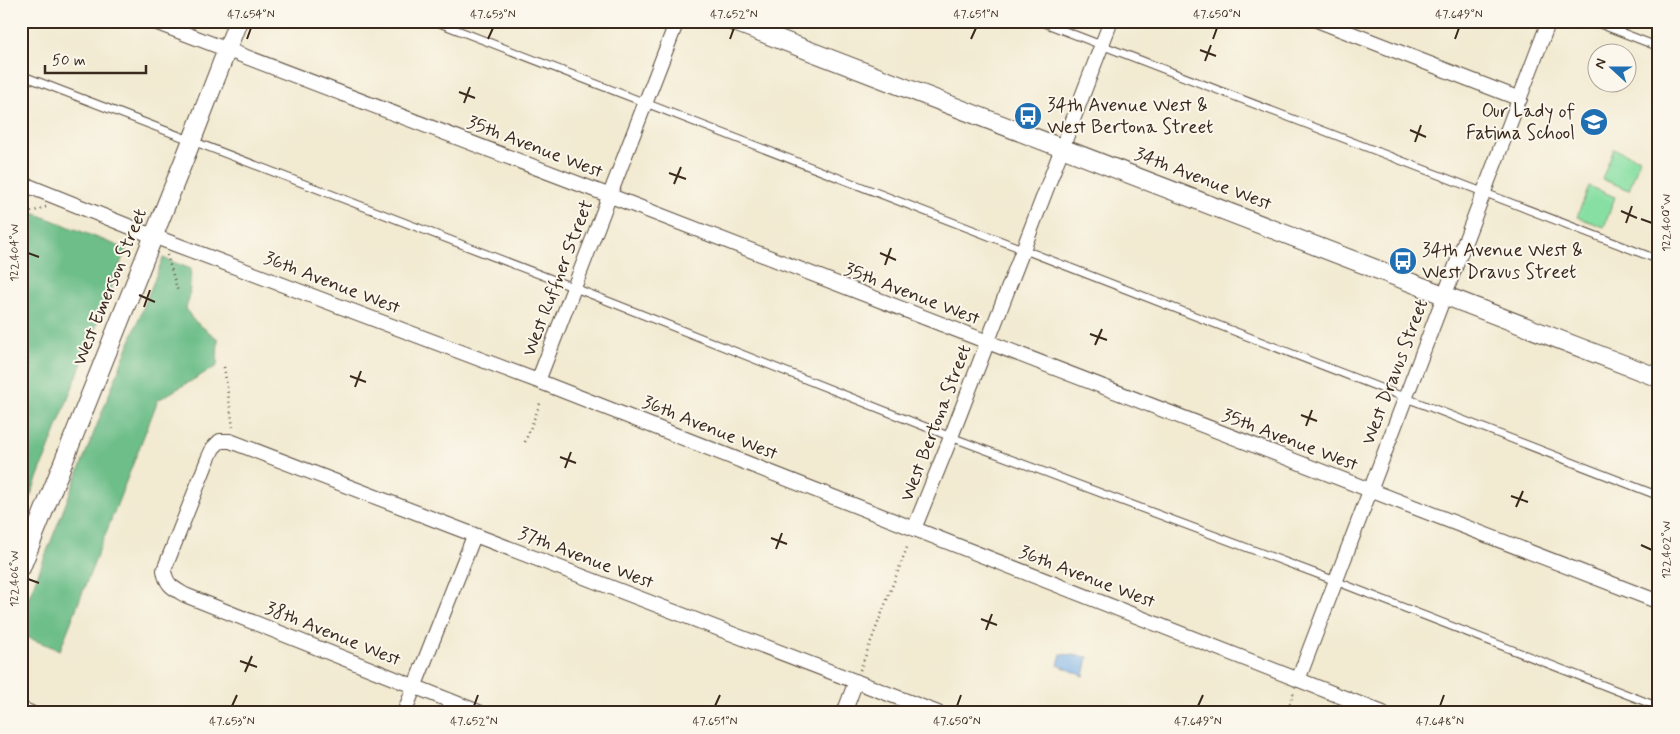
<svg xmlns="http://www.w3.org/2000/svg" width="1680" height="734" font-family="Mynerve,sans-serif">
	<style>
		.green { fill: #87dfa3; stroke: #618460 }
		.forest { fill: #6dbe89; stroke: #547454 }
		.water { fill: #78afe7; stroke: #5a6c82 }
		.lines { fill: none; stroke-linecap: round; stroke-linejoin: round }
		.service-casing { stroke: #564739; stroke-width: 9 }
		.minor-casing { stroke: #564739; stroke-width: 16 }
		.tertiary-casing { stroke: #564739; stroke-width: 20 }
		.path { stroke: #564739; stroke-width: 2.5; stroke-dasharray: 1 4; stroke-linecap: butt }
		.service { stroke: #fff; stroke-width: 7 }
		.minor { stroke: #fff; stroke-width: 14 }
		.tertiary { stroke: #fff; stroke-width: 18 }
		.ticks { fill: none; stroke: #3b2a1e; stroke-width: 2 }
		.labels { text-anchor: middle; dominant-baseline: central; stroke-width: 4; stroke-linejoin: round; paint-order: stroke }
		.poi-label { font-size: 19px; fill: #3b2a1e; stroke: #fbf7ec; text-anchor: start }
		.street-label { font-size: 19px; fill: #3b2a1e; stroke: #fbf7ec }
		.neatline { fill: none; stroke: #3b2a1e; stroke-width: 2 }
		.ticks-label { font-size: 12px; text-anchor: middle; fill: #3b2a1e }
	</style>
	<rect width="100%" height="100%" fill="#fbf7ec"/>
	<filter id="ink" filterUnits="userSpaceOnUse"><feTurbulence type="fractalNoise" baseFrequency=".02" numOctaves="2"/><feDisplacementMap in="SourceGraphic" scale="10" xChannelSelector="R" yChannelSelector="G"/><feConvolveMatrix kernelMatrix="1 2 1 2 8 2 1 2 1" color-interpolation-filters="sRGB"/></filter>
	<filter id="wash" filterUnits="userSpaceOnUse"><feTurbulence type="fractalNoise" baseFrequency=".0096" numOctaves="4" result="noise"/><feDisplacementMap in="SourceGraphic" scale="20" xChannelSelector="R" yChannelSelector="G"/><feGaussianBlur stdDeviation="1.12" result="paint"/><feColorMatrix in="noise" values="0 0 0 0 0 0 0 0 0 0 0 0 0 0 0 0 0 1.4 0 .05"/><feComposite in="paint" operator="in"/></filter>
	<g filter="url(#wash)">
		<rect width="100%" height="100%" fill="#f2ead1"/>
		<path class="green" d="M1614,149L1640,159L1629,190L1602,179Z
			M1589,186L1615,197L1604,227L1577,217Z"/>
		<path class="forest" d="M21,208L126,249L21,520Z
			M163,258L191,269L189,299L186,308L192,319L218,339L217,366L158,400L60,650L21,635V617Z"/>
		<path class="water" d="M1061,654L1088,657L1084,676L1058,665Z"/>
	</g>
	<g filter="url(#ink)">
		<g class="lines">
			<defs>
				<path id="service" d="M434,21L1659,496
					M1039,21L1659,260
					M1592,21L1659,47
					M21,75L575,288L951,437L1320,575L1659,707"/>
				<path id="minor" d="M152,21L621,200L1659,602
					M1319,21L1520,99
					M21,183L153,236L538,381L1383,713
					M538,381L677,21
					M914,529L951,437L1111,21
					M1298,680L1549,21
					M21,709L31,713
					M404,713L474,536
					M481,713L185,595C173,588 166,585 164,570L208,459L213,448L220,441H230L938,713
					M844,713L856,681"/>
				<path id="tertiary" d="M732,21L1659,378
					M21,568L192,140L238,21"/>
			</defs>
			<use href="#service" class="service-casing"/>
			<use href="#minor" class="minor-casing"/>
			<use href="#tertiary" class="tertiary-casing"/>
			<path class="path" d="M21,213C31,214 37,209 46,207
				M167,255L178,292
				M21,352L27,355L28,368L21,377
				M224,367L233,427
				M525,442L541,401
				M860,670L908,545
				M1286,713L1294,692"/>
			<use href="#service" class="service"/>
			<use href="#minor" class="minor"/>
			<use href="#tertiary" class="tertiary"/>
		</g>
	</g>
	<path class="ticks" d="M247,39L251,28M488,39L493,28M730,39L734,28M971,39L976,28M1213,39L1217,28M1455,39L1459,28M1200,50L1216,56M1205,61L1211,45M459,92L475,98M464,103L470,87M1410,130L1426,137M1415,142L1421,125M669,173L686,179M674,184L681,167M1621,211L1637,218M1641,219L1652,223M1626,223L1632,206M28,253L39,257M880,253L896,260M885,265L891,248M139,295L155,302M144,307L150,290M1090,334L1107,340M1095,345L1102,329M350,376L366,382M355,387L361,371M1301,415L1317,421M1306,426L1312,410M560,457L576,463M565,468L571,452M1511,496L1528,502M1516,507L1523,491M771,538L787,544M1641,545L1652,550M776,549L782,533M28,579L39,583M981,619L997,625M986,630L992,614M240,661L257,667M245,672L252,656M232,706L237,695M474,706L478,695M715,706L720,695M957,706L961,695M1198,706L1203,695M1440,706L1444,695"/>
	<defs>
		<symbol id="bus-disc" viewBox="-11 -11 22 22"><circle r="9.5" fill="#1f6fb2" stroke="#fbf7ec"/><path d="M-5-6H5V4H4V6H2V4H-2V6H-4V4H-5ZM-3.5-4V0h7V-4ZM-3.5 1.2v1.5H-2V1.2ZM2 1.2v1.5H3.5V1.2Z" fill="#fff"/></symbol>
		<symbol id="school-disc" viewBox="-11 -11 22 22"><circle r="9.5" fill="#1f6fb2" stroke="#fbf7ec"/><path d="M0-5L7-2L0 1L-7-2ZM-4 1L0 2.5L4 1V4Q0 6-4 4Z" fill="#fff"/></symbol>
	</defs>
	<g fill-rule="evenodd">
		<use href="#bus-disc" x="1012" y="100" width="32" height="32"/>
		<use href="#school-disc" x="1578" y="106" width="32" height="32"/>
		<use href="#bus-disc" x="1387" y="245" width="32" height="32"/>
	</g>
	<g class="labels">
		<g class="poi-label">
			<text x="1047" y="105">34th Avenue West &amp;<tspan x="1047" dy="22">West Bertona Street</tspan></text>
			<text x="1575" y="111" text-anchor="end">Our Lady of<tspan x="1575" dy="22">Fatima School</tspan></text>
			<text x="1422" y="250">34th Avenue West &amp;<tspan x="1422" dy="22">West Dravus Street</tspan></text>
		</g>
		<g class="street-label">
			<text transform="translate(535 147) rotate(21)">35th Avenue West</text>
			<text transform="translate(1203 179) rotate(21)">34th Avenue West</text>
			<text transform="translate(558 278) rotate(-69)">West Ruffner Street</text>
			<text transform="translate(332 283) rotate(21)">36th Avenue West</text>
			<text transform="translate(110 287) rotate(-68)">West Emerson Street</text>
			<text transform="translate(912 294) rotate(21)">35th Avenue West</text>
			<text transform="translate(1395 372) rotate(-69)">West Dravus Street</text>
			<text transform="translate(936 423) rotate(-69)">West Bertona Street</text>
			<text transform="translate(710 428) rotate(22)">36th Avenue West</text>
			<text transform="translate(1290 440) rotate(21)">35th Avenue West</text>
			<text transform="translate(586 558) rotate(21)">37th Avenue West</text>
			<text transform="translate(1087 577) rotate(21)">36th Avenue West</text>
			<text transform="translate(333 634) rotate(22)">38th Avenue West</text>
		</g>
	</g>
	<rect width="1680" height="734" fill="none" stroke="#fbf7ec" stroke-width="55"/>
	<g transform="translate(1612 68) rotate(291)"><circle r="24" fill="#fbf7ec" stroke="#aea59a"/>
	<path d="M0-4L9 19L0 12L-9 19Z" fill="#1f6fb2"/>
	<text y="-8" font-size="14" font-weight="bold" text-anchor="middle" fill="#3b2a1e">N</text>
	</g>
	<path d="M45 65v8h101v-8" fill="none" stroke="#3b2a1e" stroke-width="2.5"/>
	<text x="52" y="65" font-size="15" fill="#3b2a1e" stroke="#fbf7ec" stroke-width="4" paint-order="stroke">50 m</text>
	<rect x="28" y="28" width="1624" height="678" class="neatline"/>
	<g class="ticks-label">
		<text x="251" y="18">47.654°N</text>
		<text x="493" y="18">47.653°N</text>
		<text x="734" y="18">47.652°N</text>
		<text x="976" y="18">47.651°N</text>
		<text x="1217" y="18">47.650°N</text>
		<text x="1459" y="18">47.649°N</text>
		<text transform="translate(1666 223) rotate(-90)" y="4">122.400°W</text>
		<text transform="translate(14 253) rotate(-90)" y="4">122.404°W</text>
		<text transform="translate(1666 550) rotate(-90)" y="4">122.402°W</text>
		<text transform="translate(14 579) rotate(-90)" y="4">122.406°W</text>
		<text x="232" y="725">47.653°N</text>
		<text x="474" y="725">47.652°N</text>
		<text x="715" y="725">47.651°N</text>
		<text x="957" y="725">47.650°N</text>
		<text x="1198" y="725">47.649°N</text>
		<text x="1440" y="725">47.648°N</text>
	</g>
</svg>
